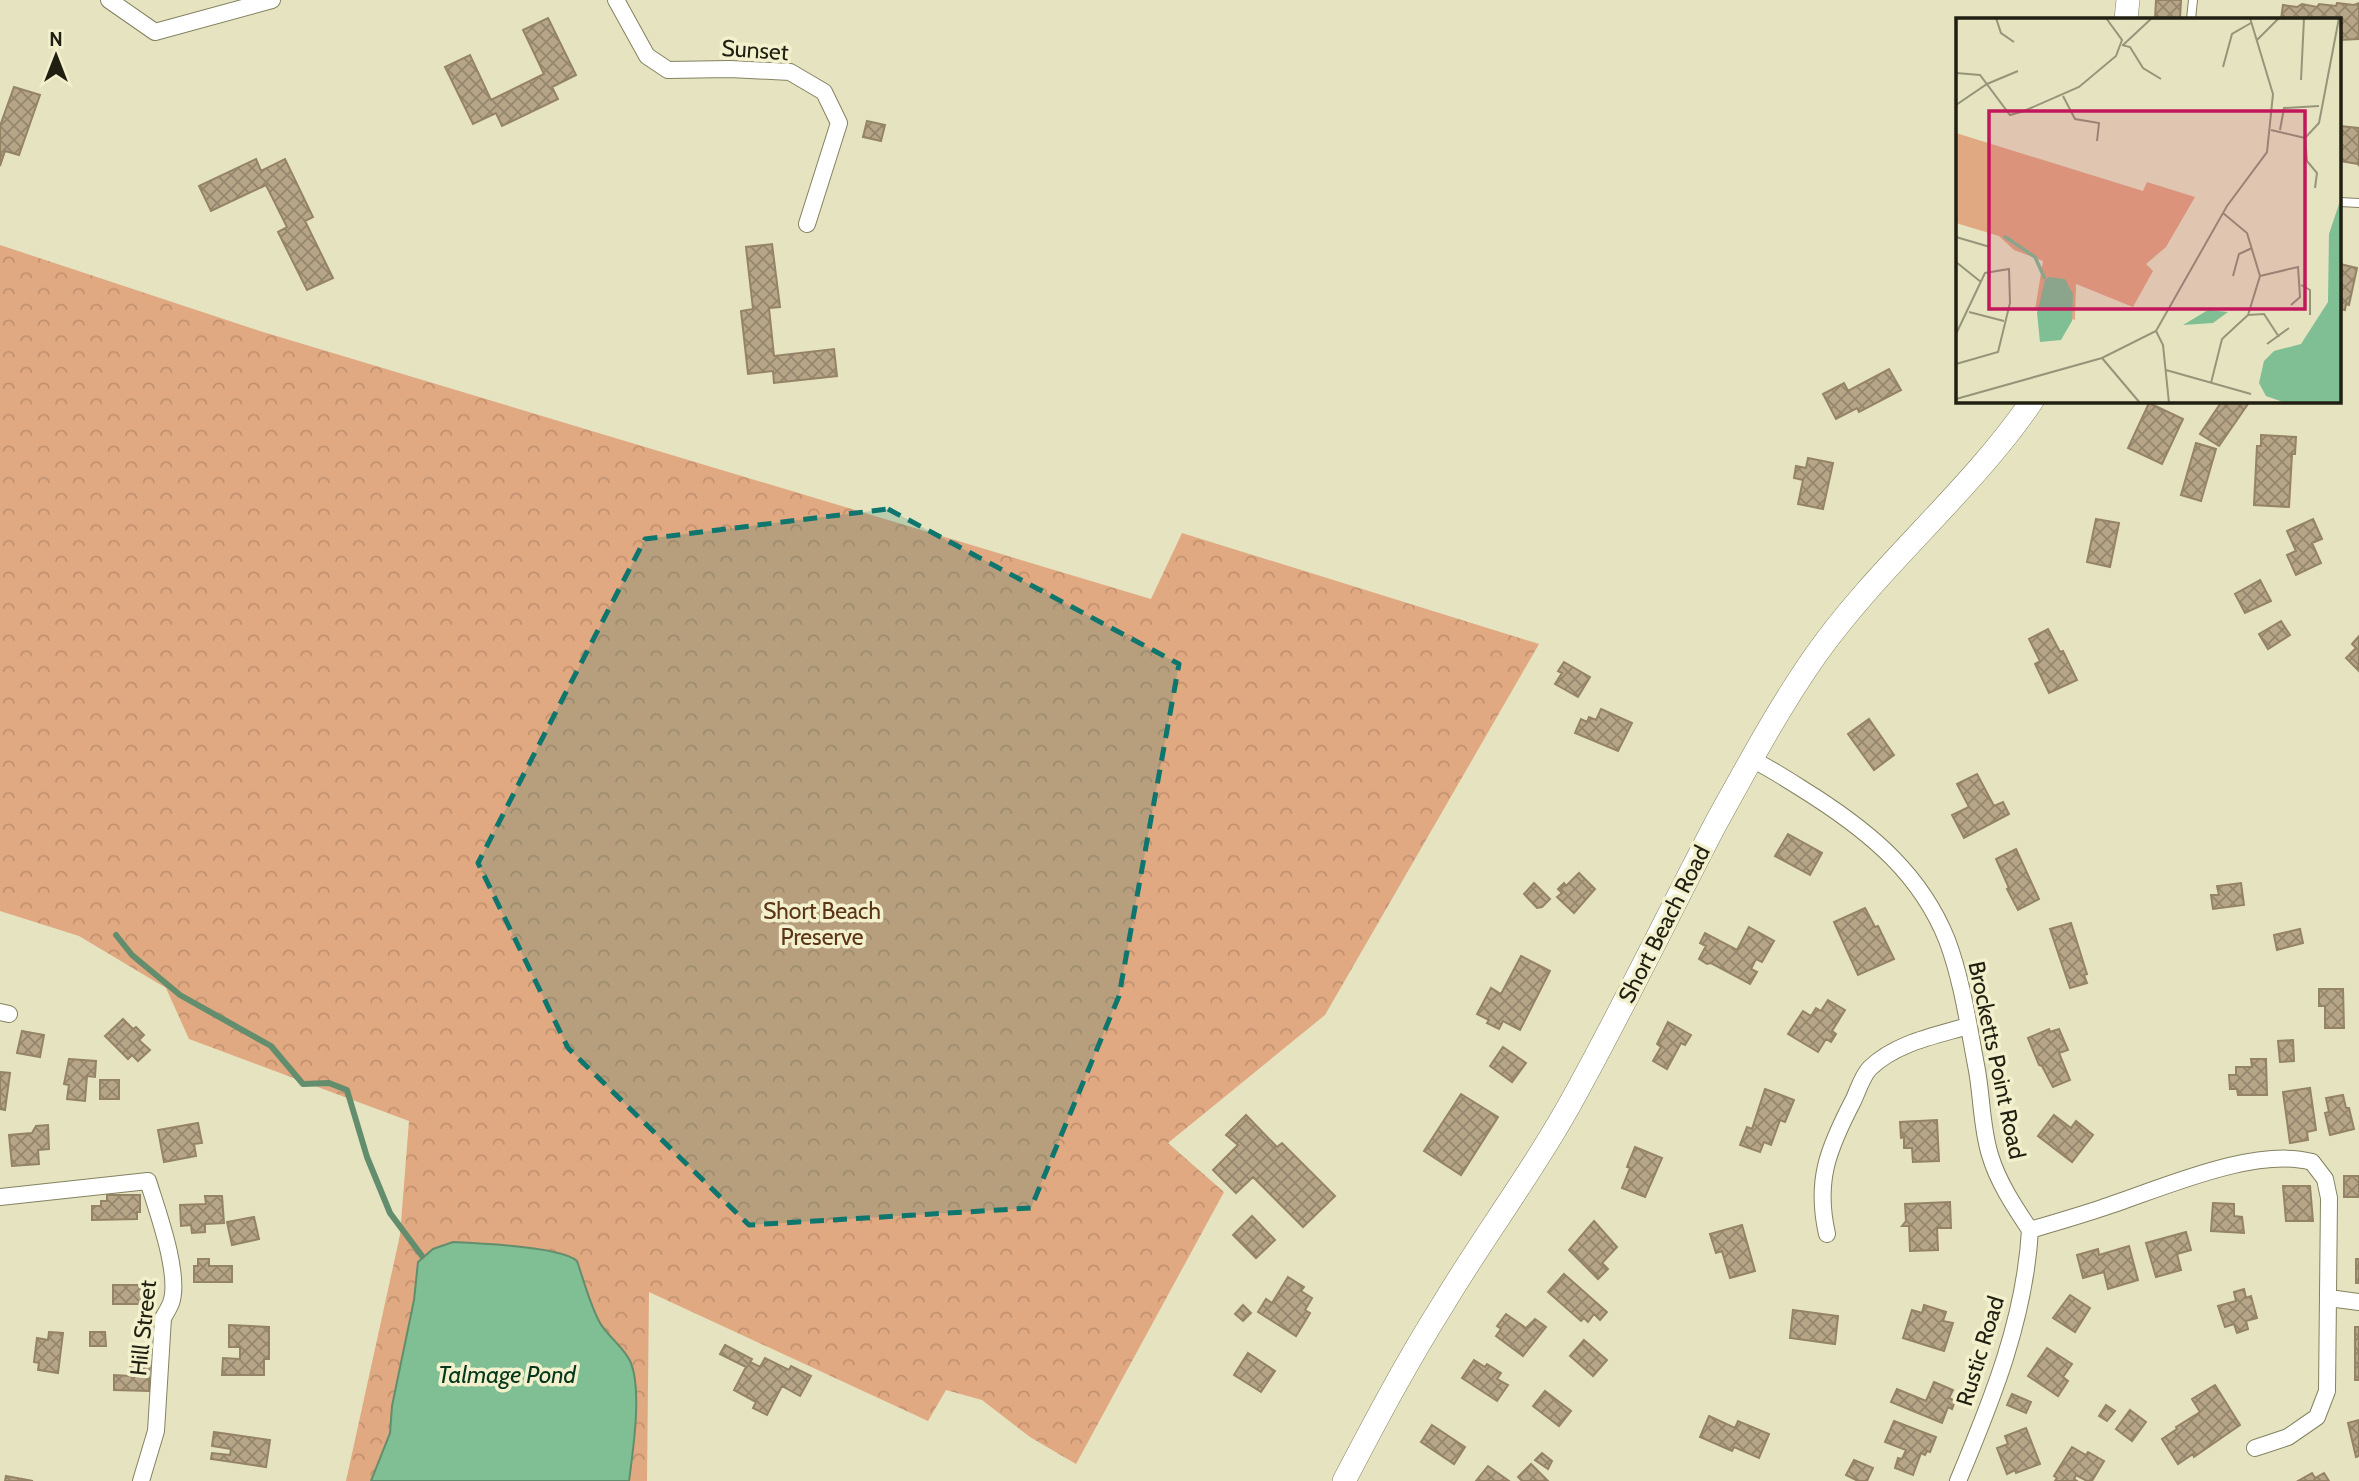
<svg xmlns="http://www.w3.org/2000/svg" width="2359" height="1481" font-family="Cabin,sans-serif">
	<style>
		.park { fill: url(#park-crowns) }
		.water { fill: #80be94; stroke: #638e6d; stroke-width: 2 }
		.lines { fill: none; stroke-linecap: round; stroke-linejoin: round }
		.stream { stroke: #638e6d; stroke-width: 6 }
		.building { fill: url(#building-cross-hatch); stroke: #958366; stroke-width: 2 }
		.service-casing { stroke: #848261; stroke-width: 10 }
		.minor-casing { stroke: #848261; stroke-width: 18 }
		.secondary-casing { stroke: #848261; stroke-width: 24 }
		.service { stroke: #fff; stroke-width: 8 }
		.minor { stroke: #fff; stroke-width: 16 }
		.secondary { stroke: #fff; stroke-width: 23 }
		.marked { fill: #0f766e; fill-opacity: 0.2; stroke: #0f766e; stroke-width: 5; stroke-dasharray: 14 9; stroke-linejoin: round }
		.labels { text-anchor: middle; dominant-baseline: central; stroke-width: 7; stroke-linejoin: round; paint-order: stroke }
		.street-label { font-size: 23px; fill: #201f12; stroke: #f3f1cd }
		.park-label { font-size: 23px; fill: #5c3416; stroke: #f3f1cd }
		.water-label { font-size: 24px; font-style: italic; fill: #04371c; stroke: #f3f1cd }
		.inset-river { fill: none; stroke: #80be94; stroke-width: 3.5 }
		.inset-road { fill: none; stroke: #96957a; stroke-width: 2 }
		.view { fill: #c2185b; fill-opacity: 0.15; stroke: #c2185b; stroke-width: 3.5 }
		.inset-edge { fill: none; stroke: #201f12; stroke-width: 3.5 }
	</style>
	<defs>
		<pattern id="park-crowns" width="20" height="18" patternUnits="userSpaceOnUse" patternTransform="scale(1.75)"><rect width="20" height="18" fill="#e1a982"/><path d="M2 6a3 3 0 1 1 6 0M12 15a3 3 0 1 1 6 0" fill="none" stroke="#c1916f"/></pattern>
		<pattern id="building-cross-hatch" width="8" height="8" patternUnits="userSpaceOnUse" patternTransform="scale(1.75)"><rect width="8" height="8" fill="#b7a587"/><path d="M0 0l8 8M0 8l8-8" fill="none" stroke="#94866d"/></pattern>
	</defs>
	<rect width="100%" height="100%" fill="#e5e3c0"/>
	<path class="park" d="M0,245L263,332L1151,599L1182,533L1539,644L1325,1015L1168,1143L1224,1192L1076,1464L1030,1437L982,1400L946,1390L928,1421L649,1292L647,1481H346L400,1235L409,1121L189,1039L166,988L79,936L0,911Z"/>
	<path class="water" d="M453,1242C476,1243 562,1247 577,1261C584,1281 589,1302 599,1321C607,1337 624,1346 631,1363C642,1391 633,1451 629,1481H371L390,1433L392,1406L414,1300L418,1262L433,1249Z"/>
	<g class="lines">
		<path class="stream" d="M116,935L132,955L180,995L271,1046L303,1084L329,1083L347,1090L367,1157L390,1213L422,1256"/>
	</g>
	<path class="building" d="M2156,0H2181L2180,19H2155Z
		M2337,3L2354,5L2359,3V39L2340,40V19H2281L2283,5L2297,7L2302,4L2317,7L2319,4L2336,6Z
		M548,18L576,75L552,87L558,99L502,126L496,113L473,124L445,67L470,55L491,100L544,74L523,30Z
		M14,87L40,95L19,155L5,151L0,166V126Z
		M867,121L885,125L881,141L863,137Z
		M2340,126L2359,128V166L2358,164L2340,161Z
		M256,159L261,171L285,159L313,217L305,221L333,278L307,290L278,232L287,227L266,185L211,211L199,186Z
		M772,244L780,307L769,308L774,356L834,349L837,376L774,383L773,371L748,374L741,311L753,309L746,247Z
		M2340,264L2357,268L2349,305L2346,304L2345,310L2340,309Z
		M1889,369L1901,390L1859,412L1857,408L1836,419L1823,394L1844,383L1848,391Z
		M2222,401H2250L2219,446L2200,434Z
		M2149,403L2183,419L2162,464L2128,448Z
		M2261,435L2296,437L2295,454H2292L2289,507L2254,505L2257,446H2261Z
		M2196,443L2216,449L2201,501L2181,495Z
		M1808,458L1833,463L1823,509L1798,504L1803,480L1794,478L1796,466L1806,468Z
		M2096,519L2119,523L2110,567L2087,562Z
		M2313,519L2322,539L2312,543L2321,563L2296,575L2287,555L2296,551L2287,531Z
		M2260,580L2271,601L2245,613L2235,594Z
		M2281,621L2290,635L2268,649L2259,634Z
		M2048,629L2060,652L2063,651L2077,680L2049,693L2035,664L2040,661L2029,639Z
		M2359,636V671L2346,658L2356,648L2352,644Z
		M1564,662L1590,677L1578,697L1555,684L1562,673L1558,671Z
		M1601,709L1632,723L1618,751L1575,733L1581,719L1587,722L1589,717L1596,720Z
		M1869,719L1894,755L1874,770L1848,734Z
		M1977,774L1994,806L2003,802L2009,814L1964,838L1952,815L1969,807L1957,784Z
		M1788,834L1822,853L1810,875L1775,856Z
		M2016,849L2039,899L2018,910L2007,889L2009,888L1996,859Z
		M1579,873L1595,889L1574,913L1557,897L1562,893L1558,889L1564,883L1566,886Z
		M1534,883L1550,899L1542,907L1537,908L1524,894Z
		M2241,883L2244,905L2213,909L2211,895H2219L2217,886Z
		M1865,908L1875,927L1878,926L1894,959L1858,975L1834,922Z
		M2071,923L2087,974L2084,975L2087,983L2070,988L2050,929Z
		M1749,927L1774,941L1762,962L1756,959L1751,969L1757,972L1750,984L1711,963L1707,964L1699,959L1706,946L1700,943L1705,933L1737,950Z
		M2300,929L2303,943L2277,950L2274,935Z
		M1521,956L1550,971L1520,1030L1503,1021L1499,1029L1487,1023L1489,1020L1477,1014L1491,988L1501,994Z
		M2319,989H2343L2344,1028H2325V1006H2319Z
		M1828,1000L1845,1010L1832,1031L1836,1034L1831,1042L1826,1039L1818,1052L1788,1034L1803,1011L1811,1016L1816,1008L1821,1011Z
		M123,1019L133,1029L136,1027L144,1035L139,1040L150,1050L138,1061L132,1055L128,1059L105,1036Z
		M1668,1022L1691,1035L1685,1045L1681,1043L1667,1069L1653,1061L1661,1047L1657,1044Z
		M2049,1029L2050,1032L2059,1029L2068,1050L2059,1053L2070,1080L2053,1087L2042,1066L2039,1065L2028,1038Z
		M22,1031L44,1035L40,1057L17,1053Z
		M2293,1040L2294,1061L2280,1062L2278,1041Z
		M1503,1047L1526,1063L1512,1082L1490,1066Z
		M69,1059L96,1061L95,1077L87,1076L85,1101L67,1099L69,1085L64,1084Z
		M2251,1059H2266L2267,1095H2238L2237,1089H2230L2229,1075H2236V1067H2252Z
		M0,1072L10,1073L5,1110L0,1109Z
		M100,1080H119V1099H100Z
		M2310,1088L2316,1130L2307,1132L2308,1140L2290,1143L2283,1092Z
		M1765,1089L1794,1100L1785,1122L1780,1120L1771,1145L1764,1142L1760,1152L1740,1145L1747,1127L1752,1129Z
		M1461,1094L1498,1117L1461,1175L1424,1151Z
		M2343,1095L2346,1108H2349L2354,1129L2330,1135L2325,1113L2329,1112L2326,1098Z
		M1246,1115L1277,1147L1282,1143L1335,1196L1303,1227L1253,1177L1236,1193L1213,1170L1238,1145L1226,1135Z
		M2054,1115L2071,1128L2076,1121L2093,1135L2072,1162L2038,1136Z
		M1937,1120L1939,1161L1913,1162L1912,1148H1904V1137L1901,1138L1900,1122Z
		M198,1123L202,1143L194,1144L196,1156L164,1162L158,1130Z
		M48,1125L49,1149L38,1150L39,1164L12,1166L9,1135L32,1133L36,1126Z
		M1635,1147L1662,1158L1645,1197L1622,1188L1630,1168L1627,1167Z
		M2344,1176H2359V1197H2344Z
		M2283,1186H2310L2313,1221H2286Z
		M107,1195H140V1212H137V1219L92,1220V1206H101V1201H107Z
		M205,1196H222L224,1223L205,1224V1232L192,1233L191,1225L181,1226L180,1205L206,1204Z
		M1950,1202L1951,1228H1937L1938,1250L1910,1251L1909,1226H1902L1906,1221L1905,1204Z
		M2213,1203L2234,1204V1216L2242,1217L2244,1233L2211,1231Z
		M1252,1216L1275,1240L1256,1258L1233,1235Z
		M254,1217L259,1239L232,1245L227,1222Z
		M1594,1221L1617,1247L1602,1263L1608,1269L1598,1279L1569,1250Z
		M1742,1225L1755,1271L1730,1278L1722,1251L1716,1253L1710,1234Z
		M2186,1232L2191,1250L2177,1254L2181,1270L2156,1277L2146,1243Z
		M2129,1246L2138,1280L2108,1289L2104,1272L2083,1278L2077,1255L2098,1249L2099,1255Z
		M198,1259H209V1266H232V1282H194V1266H198Z
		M2356,1259H2359V1283H2356Z
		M1564,1274L1607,1312L1600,1320L1594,1314L1588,1322L1584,1318L1581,1321L1548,1292Z
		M1288,1277L1304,1287L1301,1291L1312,1298L1305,1310L1310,1313L1296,1336L1258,1312L1266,1299L1272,1303Z
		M113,1285H152V1298H149V1304H113Z
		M2244,1289L2246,1298L2251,1296L2257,1318L2246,1321L2248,1329L2237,1333L2234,1324L2225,1327L2218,1306L2236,1301L2234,1292Z
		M2070,1295L2090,1308L2075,1332L2053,1318Z
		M1243,1305L1251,1313L1243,1321L1235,1314Z
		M1924,1305L1946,1312L1943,1321L1953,1323L1944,1351L1903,1338L1912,1310L1922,1313Z
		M1793,1310L1838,1316L1835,1344L1790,1338Z
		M1506,1314L1526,1328L1535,1319L1546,1327L1523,1356L1496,1336L1501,1329L1497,1326Z
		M229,1325L269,1327V1359H264V1375H222L223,1358L240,1359V1347H229Z
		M2355,1327H2359V1380H2355Z
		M49,1332L63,1333L58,1373L38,1370L39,1363L34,1362L37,1338L48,1340Z
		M90,1332H105L106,1346H90Z
		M1584,1340L1607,1360L1593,1376L1570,1356Z
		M725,1345L752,1359L750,1362L760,1367L765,1358L789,1370L791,1366L811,1376L800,1396L782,1386L767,1415L753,1408L756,1402L734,1390L746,1367L720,1354Z
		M2047,1348L2072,1364L2063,1377L2068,1381L2058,1396L2028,1376Z
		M1248,1353L1275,1371L1261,1392L1234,1375Z
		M131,1354L150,1355L149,1391L114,1390V1375L130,1376Z
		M1474,1360L1485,1367L1487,1364L1501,1373L1497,1379L1508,1385L1497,1401L1462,1378Z
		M1934,1382L1953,1390L1949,1398L1955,1401L1952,1409L1948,1407L1942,1423L1891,1402L1897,1389L1926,1401Z
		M2215,1385L2240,1425L2194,1457L2193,1454L2178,1464L2162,1439L2177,1429L2176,1427L2200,1412L2192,1399Z
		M1545,1391L1571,1411L1559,1426L1533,1406Z
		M2012,1394L2031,1402L2026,1413L2007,1405Z
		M2106,1405L2115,1411L2107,1421L2099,1416Z
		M2130,1410L2146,1422L2132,1441L2116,1429Z
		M1709,1416L1735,1428L1738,1421L1769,1434L1759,1458L1734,1447L1732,1451L1700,1437Z
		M2359,1420V1456L2356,1457L2348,1423Z
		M1894,1421L1936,1437L1930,1452L1927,1451L1925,1455L1921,1453L1913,1475L1895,1468L1898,1458L1902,1459L1906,1450L1885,1442Z
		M1432,1425L1465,1447L1454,1464L1421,1442Z
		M2026,1428L2040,1464L2016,1473L2015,1470L2007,1474L1997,1448L2008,1444L2005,1436Z
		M214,1432L270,1440L266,1467L211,1459L212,1453L230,1455L231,1449L212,1446Z
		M2072,1447L2086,1455L2088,1452L2104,1461L2092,1481H2087L2076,1475L2074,1479L2077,1481H2055L2057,1478L2054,1476Z
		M1542,1453L1552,1461L1548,1469L1535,1460Z
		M1854,1460L1873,1468L1867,1481H1858L1846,1475Z
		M1531,1464L1548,1481H1522L1518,1477Z
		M1488,1466L1509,1481H1476Z
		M2312,1473L2315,1478L2324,1473L2329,1481H2298Z
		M6,1476L33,1481H5Z"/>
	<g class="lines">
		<defs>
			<path id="service" d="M2191,19L2193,0
				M2340,202L2359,203"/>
			<path id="minor" d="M109,0L155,32L272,0
				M616,0L647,56L668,70L730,69L790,72L824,92L839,123L807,224
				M1751,759C1774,770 1794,784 1815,797C1872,834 1921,875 1947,940C1962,980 1968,1023 1976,1065C1982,1094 1981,1126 1990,1155C1998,1182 2014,1206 2030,1230
				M0,1012L9,1014
				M0,1197L148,1181C157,1210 181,1275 171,1303C169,1308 166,1313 163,1318L156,1431L141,1481
				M2030,1230C2054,1223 2078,1216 2102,1208C2158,1190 2254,1146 2312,1162L2325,1179L2329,1198L2327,1391L2317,1417L2288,1437L2255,1448
				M1827,1234C1815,1181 1828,1149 1853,1101C1858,1091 1862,1076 1870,1068C1896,1043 1934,1036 1968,1026
				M2329,1298L2359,1302
				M1958,1481C1992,1400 2025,1319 2030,1230"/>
			<path id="secondary" d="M2126,19L2128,0
				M1344,1481C1375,1422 1406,1363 1442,1306C1485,1234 1536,1167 1576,1093C1625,1004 1669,913 1716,823C1747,767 1778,709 1815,656C1879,565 1969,493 2032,401"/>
		</defs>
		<use href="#service" class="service-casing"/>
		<use href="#minor" class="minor-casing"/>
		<use href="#secondary" class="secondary-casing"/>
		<use href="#service" class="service"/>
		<use href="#minor" class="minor"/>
		<use href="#secondary" class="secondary"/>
	</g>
	<path class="marked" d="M888,509L1179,664L1119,996L1031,1208L749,1225L568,1048L478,863L645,539Z"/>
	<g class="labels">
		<g class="street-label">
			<text transform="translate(755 50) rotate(4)">Sunset</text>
			<text transform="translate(1664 924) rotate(-63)">Short Beach Road</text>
			<text transform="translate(1997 1060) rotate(78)">Brocketts Point Road</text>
			<text transform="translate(143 1328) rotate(-84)">Hill Street</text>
			<text transform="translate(1980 1351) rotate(-73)">Rustic Road</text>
		</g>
		<g class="park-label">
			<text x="822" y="911">Short Beach<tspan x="822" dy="26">Preserve</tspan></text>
		</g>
		<g class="water-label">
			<text x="507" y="1374">Talmage Pond</text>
		</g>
	</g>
	<g transform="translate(1956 18)">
		<rect width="385" height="385" fill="#e5e3c0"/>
		<path d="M0,115L187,173L191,164L239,179L210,229L190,246L197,253L177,289L120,266L119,302L79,292L87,243L58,232L43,218L0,205Z" fill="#e1a982"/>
		<path d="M385,180V385H330L310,378L303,365L308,343L318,333L345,326L372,284L373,216ZM93,259L109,261L117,276L116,303L105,322L84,324L81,295L89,262ZM252,292L272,294L257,305L227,307Z" fill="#80be94"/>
		<path class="inset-river" d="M48,218L79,239L89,261"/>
		<path class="inset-road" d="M40,0L45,15L58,24M301,22L323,0M166,27L174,29L187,50L205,61M167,27L196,0M267,49L276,16L295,5M0,55L24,57L54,97L68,93L123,69L160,38L166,22L150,0M345,62L348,0M107,78L119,101L143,105L141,123M0,87L31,66L62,53M315,112L349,120M324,112L328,90L363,88M349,120L363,105L383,0M349,120L351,143L361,155L359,170M267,195L291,215L304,258M0,219L34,229M0,244L25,264M277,258L283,236L296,230M304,258L342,249L344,279L335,287M345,267L354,272V297M13,294L48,303M292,297L304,258M200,313L207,327L213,385M0,316L29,255L53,251L54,285L42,334L0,346M311,326L333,310M146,340L184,385M210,352L295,376M255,365L266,321L292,297L308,296L323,319M0,381L146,340L200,313L271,188L311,134L317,76L294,0"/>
		<path class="view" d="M33,93H349V291H33Z"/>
		<rect width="385" height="385" class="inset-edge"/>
	</g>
	<g transform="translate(56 56)" stroke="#f3f1cd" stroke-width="5" paint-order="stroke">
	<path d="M0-5L12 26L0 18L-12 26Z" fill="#201f12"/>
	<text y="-10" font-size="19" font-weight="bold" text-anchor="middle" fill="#201f12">N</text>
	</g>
</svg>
